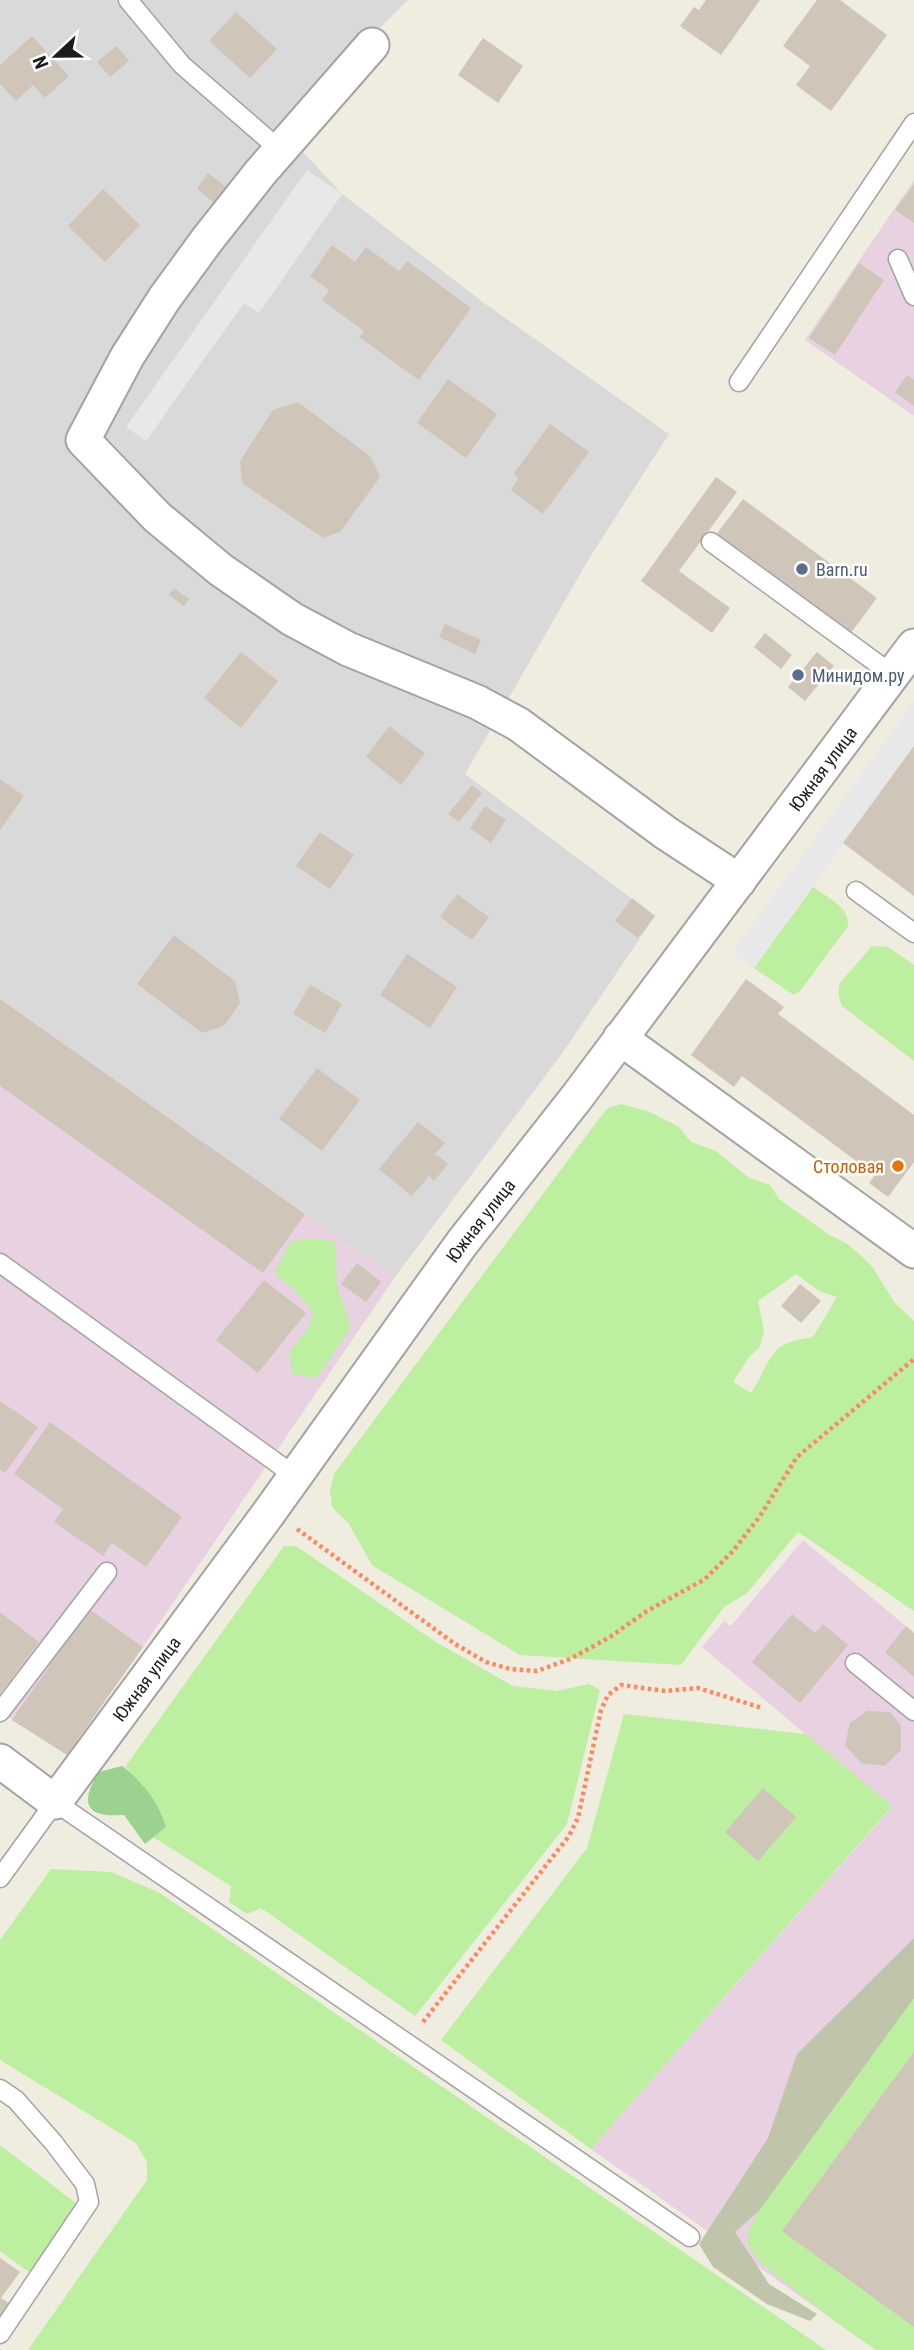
<svg xmlns="http://www.w3.org/2000/svg" width="914" height="2350" font-family="'Roboto Condensed',sans-serif">
	<style>
		.residential { fill: #dad9d9 }
		.industrial { fill: #e8d1e1 }
		.construction { fill: #c0c4ab }
		.grass { fill: #bcefa0; fill-rule: evenodd }
		.forest { fill: #9bd290 }
		.parking { fill: #e8e8e8 }
		.building { fill: #cfc5b9 }
		.lines { fill: none; stroke-linecap: round; stroke-linejoin: round }
		.lane-casing { stroke: #a3a3a3; stroke-width: 21 }
		.street-casing { stroke: #a3a3a3; stroke-width: 37 }
		.path { stroke: #ff8761; stroke-width: 4.5; stroke-dasharray: 3.5 3.5; stroke-linecap: butt }
		.lane { stroke: #fff; stroke-width: 18 }
		.street { stroke: #fff; stroke-width: 33 }
		.service-dot { fill: #5c6f8a; stroke: #fff; stroke-width: 2.5 }
		.food-dot { fill: #e8710a; stroke: #fff; stroke-width: 2.5 }
		.labels { text-anchor: middle; dominant-baseline: central; stroke-width: 5; stroke-linejoin: round; paint-order: stroke }
		.service-label { font-size: 18px; fill: #4e5e75; stroke: #fff; text-anchor: start }
		.street-label { font-size: 18px; fill: #1c1c1c; stroke: #fff }
		.food-label { font-size: 18px; fill: #c56008; stroke: #fff; text-anchor: end }
	</style>
	<rect width="100%" height="100%" fill="#efece0"/>
	<path class="residential" d="M0,0H408L280,127L342,194L484,303L669,434L590,557L465,774L655,916L563,1052L395,1277L0,999Z"/>
	<path class="industrial" d="M914,180V416L805,340Z
		M0,999L395,1277L143,1647L80,1734L37,1735L0,1712Z
		M803,1540L914,1633V2350H876L591,2149L892,1807L702,1647L724,1621L731,1626Z"/>
	<path class="construction" d="M914,1938V1999L759,2211L735,2232L769,2284L817,2314L810,2321L767,2304L713,2267L699,2244L768,2138L797,2054Z"/>
	<path class="grass" d="M813,887C826,897 850,907 848,926L801,990L794,995L754,968Z
		M872,946L888,947L914,965V1061L842,1006C839,998 837,992 840,983Z
		M621,1104L647,1111L679,1127L691,1142L716,1151L749,1178L770,1185L779,1199L828,1234L849,1245L872,1266L894,1302L914,1321V1611L798,1532L747,1593L724,1607L681,1665L520,1655L372,1565L349,1524L332,1507L330,1490L334,1474L598,1120L608,1108ZM796,1274L819,1291L837,1297L813,1337C804,1339 794,1340 785,1344C769,1351 762,1378 751,1393L733,1382L749,1357L760,1347L764,1331L758,1301Z
		M309,1238L335,1241L337,1286L351,1327L317,1378L293,1374L289,1352L309,1327L313,1312L291,1286L280,1279L275,1271L291,1242Z
		M284,1546H296L436,1642L513,1686L557,1691L589,1684L600,1690L567,1824L415,2016L261,1908L247,1914L229,1902L231,1886L153,1837L166,1827L144,1786L125,1767Z
		M624,1714L806,1734L892,1806L591,2149L441,2040L587,1848Z
		M51,1869L111,1872L160,1893L826,2350H28L147,2180V2162L136,2143L0,2060V1940Z
		M914,1998V2052L782,2231L914,2327V2350H876L833,2320L762,2264L748,2247L749,2230L759,2211Z
		M0,2145L77,2204L29,2272L0,2251Z"/>
	<path class="forest" d="M122,1766C143,1782 158,1801 166,1827L145,1844L124,1815C117,1815 108,1816 101,1814C78,1808 91,1785 99,1772Z"/>
	<path class="parking" d="M307,170L342,194L259,313L244,303L146,441L126,427Z
		M914,701V746L754,968L732,953Z"/>
	<path class="building" d="M706,0H760L721,55L680,26L694,7L699,10Z
		M817,0H840L887,35L831,111L796,85L810,66L783,46Z
		M236,12L277,49L250,78L209,41Z
		M32,36L69,76L45,98L33,85L16,101L0,84V65Z
		M483,38L523,66L498,103L458,75Z
		M117,46L129,61L110,77L97,62Z
		M208,173L230,190L218,206L197,189Z
		M914,184V223L895,210Z
		M103,189L140,225L105,262L68,226Z
		M332,245L355,262L366,247L399,271L407,261L471,308L419,380L359,337L364,331L322,300L329,290L310,276Z
		M859,263L884,280L835,355L809,338Z
		M907,375L914,380V406L895,392Z
		M448,379L497,414L466,458L417,423Z
		M298,402L370,456L380,477L341,531L323,538L242,483L240,461L273,410Z
		M550,424L589,452L543,514L511,490L518,479L514,473Z
		M716,477L737,492L679,571L730,608L712,633L641,581Z
		M743,499L877,598L850,634L716,535Z
		M174,588L189,599L184,606L169,595Z
		M445,624L481,640L475,654L439,637Z
		M765,633L792,655L781,669L754,647Z
		M241,652L278,681L241,728L204,698Z
		M817,652L834,666L805,701L788,687Z
		M389,726L425,753L401,785L366,757Z
		M914,746V896L843,843Z
		M0,779L24,796L0,830Z
		M472,785L482,793L459,822L448,814Z
		M485,806L506,820L491,843L470,828Z
		M320,832L354,855L330,889L296,866Z
		M457,894L489,917L472,940L440,917Z
		M632,898L655,916L638,938L615,921Z
		M174,935L235,981L240,1003L225,1025L202,1033L137,984Z
		M407,954L457,987L430,1028L380,995Z
		M746,979L784,1007L778,1014L914,1115V1162L888,1197L869,1183L875,1175L742,1076L734,1087L691,1055Z
		M310,985L342,1004L325,1033L293,1014Z
		M0,999L305,1214L263,1273L0,1086Z
		M317,1068L360,1100L322,1151L279,1119Z
		M418,1122L445,1143L435,1154L448,1164L434,1181L429,1176L412,1196L379,1169Z
		M357,1263L381,1282L366,1302L341,1284Z
		M264,1280L306,1313L258,1373L216,1340Z
		M800,1284L821,1301L801,1323L781,1306Z
		M0,1401L38,1427L5,1473L0,1469Z
		M50,1422L182,1517L146,1567L112,1543L103,1556L54,1522L63,1509L14,1474Z
		M89,1609L143,1647L67,1755L12,1720Z
		M0,1612L39,1642L0,1694Z
		M792,1614L815,1633L823,1624L848,1645L800,1703L752,1662Z
		M906,1626L914,1633V1677L885,1652Z
		M867,1711L890,1712L901,1726V1750L885,1766L861,1763L845,1745L850,1723Z
		M763,1788L796,1817L758,1861L725,1832Z
		M914,2052V2327L782,2231Z
		M0,2258L20,2272L1,2298L9,2303L0,2315Z"/>
	<g class="lines">
		<defs>
			<path id="lane" d="M128,0L182,65L280,150
				M898,259L914,296
				M739,382L914,123
				M711,542L893,675
				M856,891L914,933
				M0,1263L295,1476
				M855,1663L914,1711
				M0,1712L107,1572
				M0,1878L55,1802L690,2237
				M0,2089L16,2100L53,2142L85,2184L89,2202L0,2334"/>
			<g id="street">
				<path d="M372,45L260,173L207,240L164,299L127,357L83,440L157,517L221,570L292,619L348,649L477,702L518,724L666,833L739,881"/>
				<path d="M620,1038L914,1251"/>
				<path id="s1" d="M0,1761L55,1802L268,1514L462,1243L577,1097L914,646"/>
			</g>
		</defs>
		<use href="#lane" class="lane-casing"/>
		<use href="#street" class="street-casing"/>
		<path class="path" d="M297,1529L455,1644L486,1662L510,1669L537,1671L570,1659L610,1637L647,1611L705,1579L733,1551L760,1516L797,1457L914,1359
			M423,2022L569,1836L578,1818L601,1710L608,1695L621,1685L665,1691L698,1688L762,1708"/>
		<use href="#lane" class="lane"/>
		<use href="#street" class="street"/>
	</g>
	<g class="service-dot">
		<circle cx="802" cy="569" r="7"/>
		<circle cx="798" cy="675" r="7"/>
	</g>
	<circle class="food-dot" cx="898" cy="1166" r="7"/>
	<g class="labels">
		<g class="service-label">
			<text x="816" y="569">Barn.ru</text>
			<text x="812" y="675">Минидом.ру</text>
		</g>
		<g class="street-label">
			<text stroke="none"><textPath href="#s1" startOffset="1356">Южная улица</textPath></text>
			<text stroke="none"><textPath href="#s1" startOffset="789">Южная улица</textPath></text>
			<text stroke="none"><textPath href="#s1" startOffset="222">Южная улица</textPath></text>
		</g>
		<g class="food-label">
			<text x="884" y="1166">Столовая</text>
		</g>
	</g>
	<g transform="translate(56 56) rotate(248)" stroke="#ffffff" stroke-width="5" paint-order="stroke">
	<path d="M0-5L12 26L0 18L-12 26Z" fill="#1c1c1c"/>
	<text y="-10" font-size="19" font-weight="bold" text-anchor="middle" fill="#1c1c1c">N</text>
	</g>
</svg>
